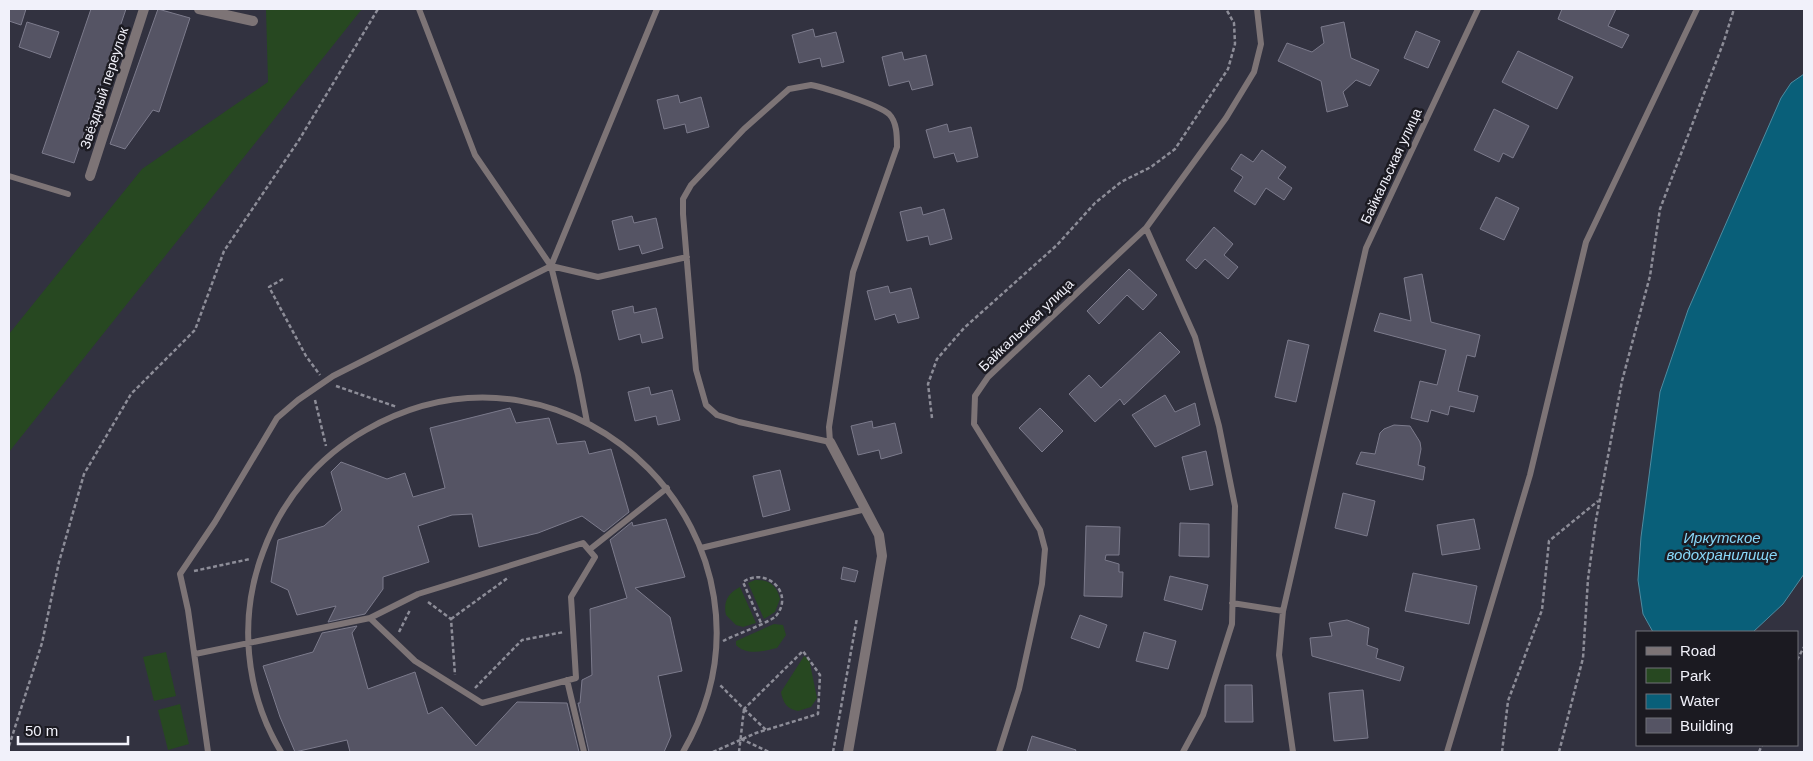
<svg xmlns="http://www.w3.org/2000/svg" width="1813" height="761" font-family="Arial,sans-serif">
	<style>
		.green { fill: #274821 }
		.water { fill: #095f79; stroke: #4f8ba0 }
		.building { fill: #555464; stroke: #7c7b8c }
		.lines { fill: none; stroke-linecap: round; stroke-linejoin: round }
		.path { stroke: #8d8d98; stroke-width: 2.5; stroke-dasharray: 4 2.5; stroke-linecap: butt }
		.service { stroke: #7d7476; stroke-width: 6 }
		.minor { stroke: #7d7476; stroke-width: 10 }
		.labels { text-anchor: middle; dominant-baseline: central; stroke-width: 5; stroke-linejoin: round; paint-order: stroke }
		.street-label { font-size: 14px; fill: #f1f1fa; stroke: #1b1a21 }
		.water-label { font-size: 15px; font-style: italic; fill: #88d8f9; stroke: #1b1a21 }
	</style>
	<rect width="100%" height="100%" fill="#323240"/>
	<path class="green" d="M266,9H362L9,452V334L142,169L268,82Z
		M755,580C768,579 777,585 780,599L775,612L764,619L748,583Z
		M740,587L756,623L743,627L736,625L726,615C723,602 728,593 740,587Z
		M774,624L783,625L786,635L777,648C764,651 747,656 736,645V641Z
		M166,652L176,696L154,701L143,657Z
		M804,656L809,659L817,698L811,707L798,711C787,709 783,703 781,692Z
		M180,704L189,744L168,750L158,710Z"/>
	<path class="water" d="M1804,74V574L1783,604L1753,632H1653L1643,614L1638,580L1641,537L1660,392L1688,310L1781,98L1791,83Z"/>
	<path class="building" d="M9,9H26L21,25L9,21Z
		M91,9H126L74,163L42,153Z
		M158,9L190,18L159,112L153,110L125,149L110,144Z
		M1562,9H1616L1608,26L1629,35L1622,48L1558,19Z
		M27,22L59,32L50,58L19,47Z
		M1344,22L1351,58L1379,70L1370,86L1356,80L1343,92L1348,106L1327,112L1321,81L1278,61L1287,43L1312,52L1324,43L1321,27Z
		M813,29L815,37L836,32L844,62L822,67L820,58L799,63L792,35Z
		M1416,31L1440,41L1428,68L1404,58Z
		M1518,51L1573,77L1557,109L1502,82Z
		M902,52L904,60L926,55L933,85L912,90L909,81L889,86L882,57Z
		M678,95L680,103L701,97L709,127L687,133L685,124L664,129L657,100Z
		M1494,109L1529,126L1513,158L1503,153L1499,162L1474,150Z
		M947,124L949,132L971,127L978,157L957,162L954,153L934,158L926,130Z
		M1262,150L1286,167L1278,178L1292,188L1284,200L1266,188L1255,205L1234,191L1243,177L1231,169L1241,154L1253,162Z
		M1496,197L1519,208L1504,240L1480,229Z
		M921,207L923,215L944,209L952,239L930,245L928,236L907,241L900,212Z
		M632,216L634,223L656,218L663,248L642,254L639,245L619,250L612,221Z
		M1214,227L1233,244L1224,255L1238,267L1228,279L1205,259L1196,269L1186,260Z
		M1129,269L1157,295L1143,310L1127,295L1099,324L1087,311Z
		M1422,274L1431,322L1480,335L1475,357L1467,355L1458,391L1478,396L1474,412L1450,406L1448,415L1431,410L1428,422L1411,418L1420,381L1437,385L1446,350L1374,331L1380,313L1411,321L1404,278Z
		M888,286L890,293L911,288L919,318L898,323L895,314L875,320L867,291Z
		M633,306L634,313L656,308L663,338L642,343L640,334L619,340L612,311Z
		M1160,332L1180,352L1124,405L1120,399L1095,422L1069,394L1089,375L1101,388Z
		M1288,340L1309,345L1296,402L1275,397Z
		M649,387L651,395L672,390L680,420L658,425L656,416L635,421L628,392Z
		M1165,395L1175,412L1195,403L1200,425L1155,447L1132,415Z
		M510,408L516,423L549,418L557,444L585,441L589,454L611,449L629,512L604,532L582,516L538,533L479,547L472,514L452,515L418,526L429,562L383,577V589L365,614L328,622L336,606L297,615L288,590L271,582L278,540L324,526L342,510L331,472L341,462L387,479L405,473L413,497L445,488L430,428Z
		M1040,408L1063,431L1042,452L1019,428Z
		M872,421L873,428L895,423L902,453L881,459L879,450L858,455L851,426Z
		M1394,425L1410,426L1420,442L1421,449L1418,465L1425,467L1423,480L1356,464L1361,452L1375,454L1380,433L1384,429Z
		M1206,451L1213,485L1190,490L1182,457Z
		M780,470L790,510L763,517L753,476Z
		M1343,493L1375,501L1367,536L1335,528Z
		M666,519L685,577L635,588L670,617L682,671L658,676L671,736L664,752H589L578,703H580L582,680L592,675L590,609L627,598L610,540L632,522L633,526Z
		M1474,519L1480,549L1442,555L1437,525Z
		M1180,523L1209,524V557L1179,556Z
		M1086,526L1120,527L1119,555H1106L1105,560L1119,564V572H1123L1122,597L1084,596Z
		M843,567L858,571L855,582L841,579Z
		M1413,573L1477,586L1469,624L1405,611Z
		M1170,576L1208,585L1202,610L1164,600Z
		M1080,615L1107,625L1099,648L1071,638Z
		M1347,620L1369,628L1367,645L1378,649L1376,658L1404,667L1400,681L1312,656L1310,638L1332,636L1329,623Z
		M357,626L352,633L368,689L415,672L428,714L442,707L476,746L517,702L567,703L579,752H350L347,740L295,752L280,717L263,666L313,652L322,633Z
		M1144,632L1176,641L1168,669L1136,661Z
		M1225,685H1252L1253,722H1225Z
		M1363,690L1368,738L1334,741L1329,693Z
		M1032,736L1076,750L1075,752H1027Z"/>
	<g class="lines">
		<path class="path" d="M283,279L269,287L306,356L320,375
			M336,386L397,407
			M315,400L326,446
			M932,418L928,384L937,359L964,328L1057,245L1095,203L1121,182L1151,167L1175,149L1228,69L1235,44L1234,23L1226,9
			M194,571L250,559
			M428,602L451,619L455,675
			M451,619L509,577
			M399,632L410,610
			M723,641C732,636 771,622 776,616C795,593 766,566 743,582L761,623
			M1797,660L1804,647
			M475,688L522,640L564,632
			M744,709L766,730
			M741,739L769,752
			M9,746L42,643L59,562L84,474L131,394L195,330L224,251L299,140L378,9
			M713,752L756,733L818,714L820,675L803,651L744,709L719,684
			M739,752L744,709
			M833,752L857,618
			M1502,752L1508,701L1542,610L1549,541L1598,501
			M1559,752L1583,658L1588,579L1596,520L1622,381L1650,276L1660,209L1724,41L1734,9
			M1759,752L1762,745"/>
		<path class="service" d="M419,9L475,155L551,266L598,277L687,257
			M811,85C826,88 879,105 889,114C897,122 897,136 897,147L853,272L829,427L830,442L739,422L717,415L706,405L696,370L683,214V199L691,185L744,129L789,89Z
			M9,176L68,194
			M1146,228L1195,337L1219,426L1235,506L1232,624L1203,715L1183,752
			M551,266L657,9
			M701,548L866,509
			M589,550L667,488
			M1232,603L1283,611
			M195,654L370,618L418,594L583,543L595,557L571,597L576,678L482,703L415,661L370,618
			M567,680L584,752
			M208,752L188,610L180,574L215,522L277,418L298,400L333,376L551,266L578,375L587,422
			M281,752C245,692 238,618 263,552C282,500 318,457 366,430C575,311 804,544 683,752
			M999,752L1019,689L1042,584L1045,549L1040,530L974,424L975,396L988,377L1146,228L1226,118L1254,72L1261,44L1257,9
			M1293,752L1279,655L1283,611L1366,248L1478,9
			M1447,752L1530,475L1586,242L1697,9"/>
		<path class="minor" d="M199,9L253,21
			M90,176L144,9
			M830,442L879,535L882,556L848,752"/>
	</g>
	<g class="labels">
		<g class="street-label">
			<text transform="translate(104 88) rotate(-72)">Звёздный переулок</text>
			<text transform="translate(1391 166) rotate(-65)">Байкальская улица</text>
			<text transform="translate(1026 325) rotate(-44)">Байкальская улица</text>
		</g>
		<g class="water-label">
			<text x="1722" y="537">Иркутское<tspan x="1722" dy="17">водохранилище</tspan></text>
		</g>
	</g>
	<rect width="1813" height="761" fill="none" stroke="#f1f1fa" stroke-width="20"/>
	<rect x="1636" y="631" width="162" height="115" fill="#1b1a21" stroke="#717078"/>
	<rect x="1646" y="647" width="25" height="8" fill="#7d7476" stroke="#717078"/>
	<text x="1680" y="656" font-size="15" fill="#f1f1fa">Road</text>
	<rect x="1646" y="668" width="25" height="15" fill="#274821" stroke="#717078"/>
	<text x="1680" y="681" font-size="15" fill="#f1f1fa">Park</text>
	<rect x="1646" y="694" width="25" height="15" fill="#095f79" stroke="#717078"/>
	<text x="1680" y="706" font-size="15" fill="#f1f1fa">Water</text>
	<rect x="1646" y="718" width="25" height="15" fill="#555464" stroke="#717078"/>
	<text x="1680" y="731" font-size="15" fill="#f1f1fa">Building</text>
	<path d="M18 736v8h110v-8" fill="none" stroke="#f1f1fa" stroke-width="2.5"/>
	<text x="25" y="736" font-size="15" fill="#f1f1fa" stroke="#1b1a21" stroke-width="4" paint-order="stroke">50 m</text>
</svg>
